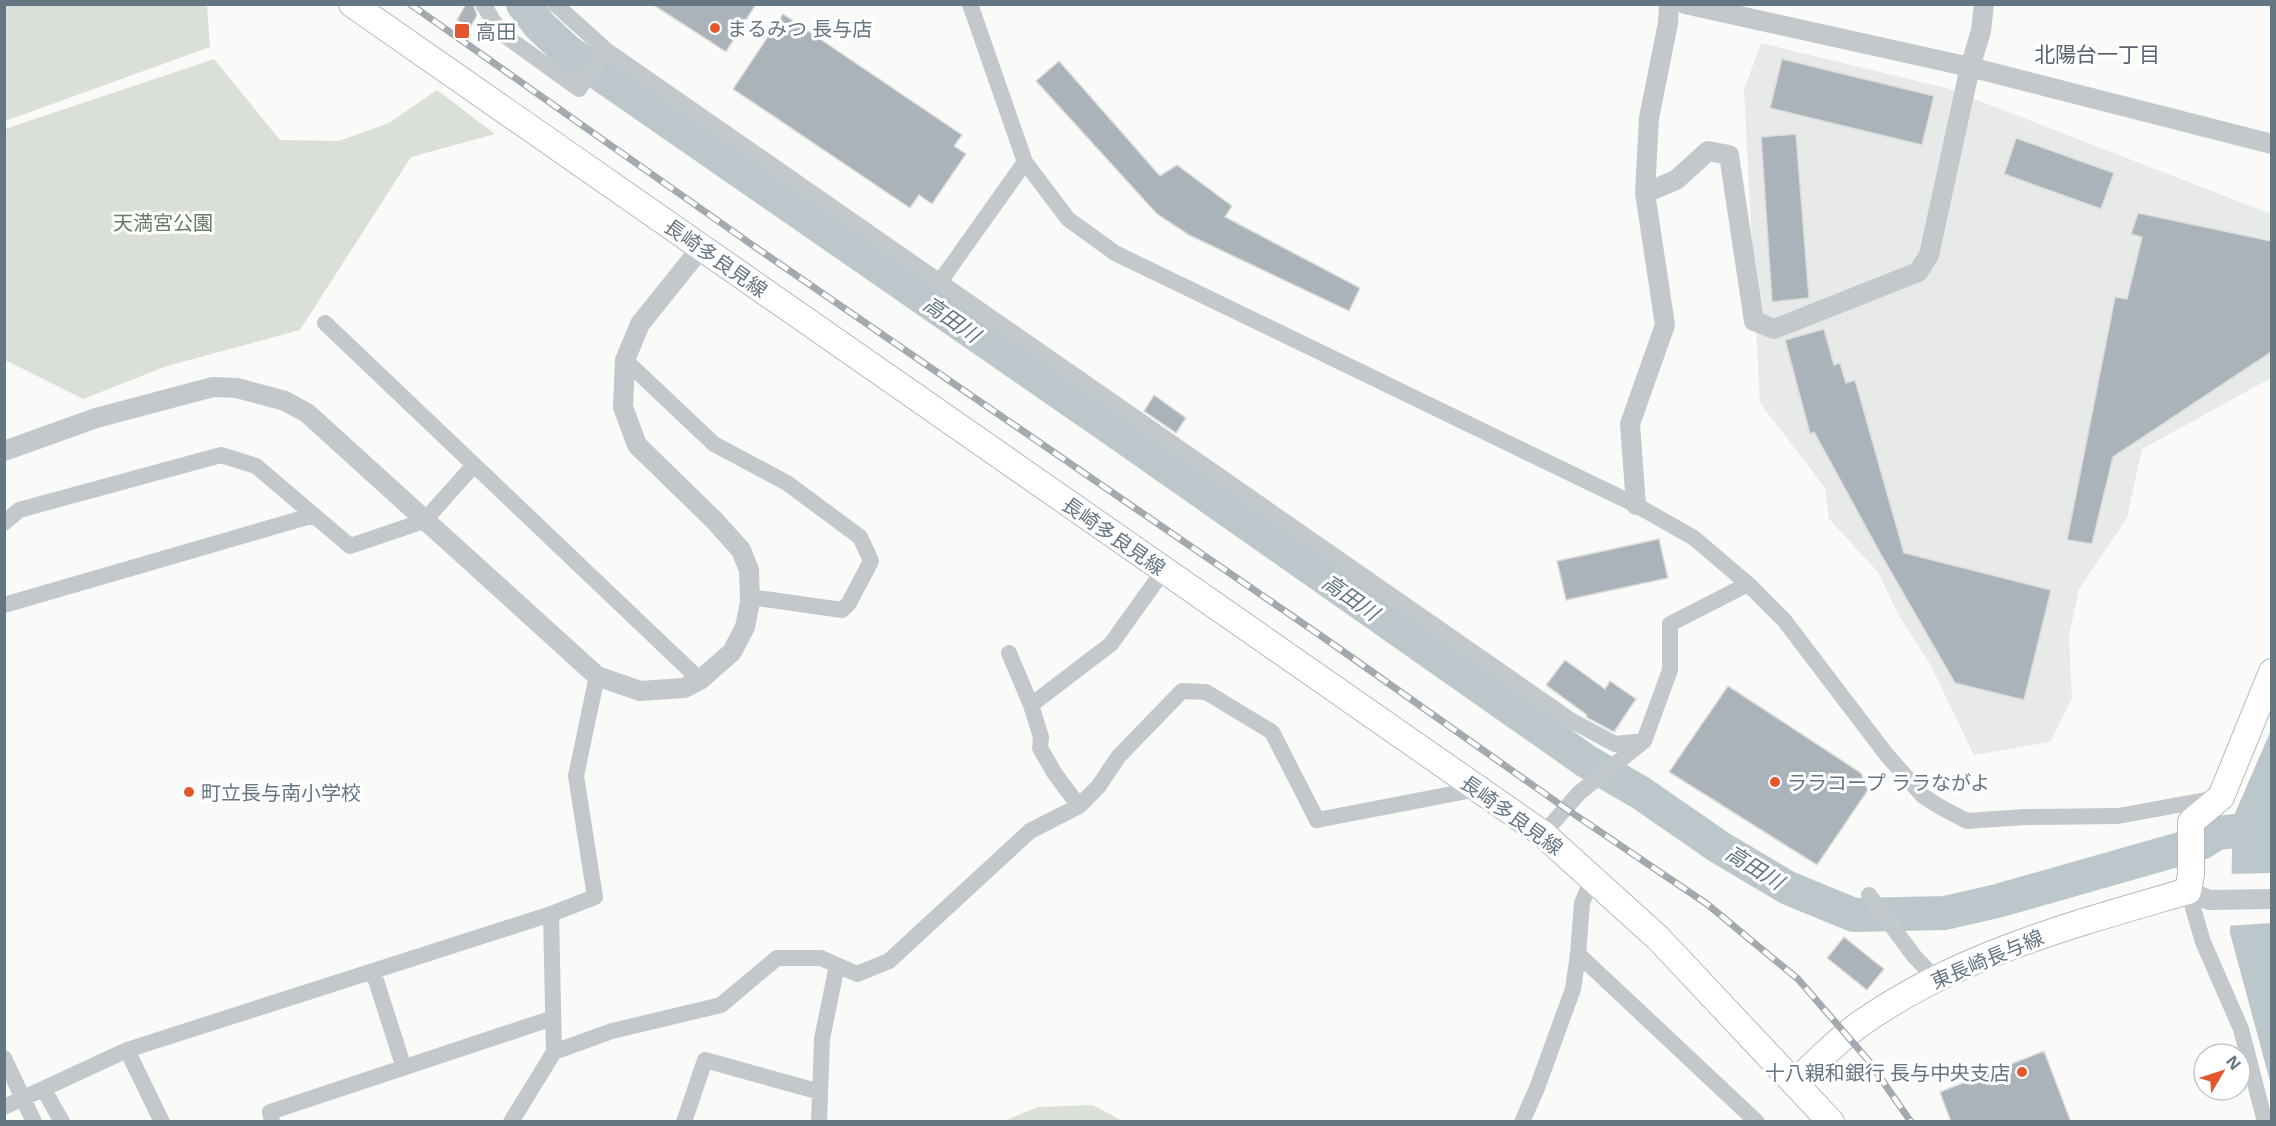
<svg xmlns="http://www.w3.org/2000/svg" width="2276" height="1126" font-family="'Open Sans','Noto Sans JP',sans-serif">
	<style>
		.built { fill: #e8e9e9 }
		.green { fill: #dadfd7 }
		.water { fill: #bbc7cb }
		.pier { fill: #fafaf8 }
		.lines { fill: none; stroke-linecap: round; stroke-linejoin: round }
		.river { stroke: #bbc7cb; stroke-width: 34 }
		.building { fill: #aab3b9; stroke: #dcdcda; stroke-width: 1.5 }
		.primary-casing { stroke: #b5babe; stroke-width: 28 }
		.minor { stroke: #c3c8cc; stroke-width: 16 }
		.tertiary { stroke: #c3c8cc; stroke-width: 20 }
		.primary { stroke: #fff; stroke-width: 26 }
		.rail-casing { stroke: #a2aab0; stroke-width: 7 }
		.rail { stroke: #fff; stroke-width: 4.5; stroke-dasharray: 14; stroke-linecap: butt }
		.poi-dot { fill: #e4572e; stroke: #fff; stroke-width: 2 }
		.labels { text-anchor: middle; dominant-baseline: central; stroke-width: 6; stroke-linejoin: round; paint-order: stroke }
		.poi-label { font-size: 20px; fill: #657683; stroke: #fff; text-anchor: start }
		.park-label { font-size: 20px; fill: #687a64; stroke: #fff }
		.street-label { font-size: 20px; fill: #657683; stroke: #fff }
		.neighbourhood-label { font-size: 21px; fill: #57646e; stroke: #fff }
		.water-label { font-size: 21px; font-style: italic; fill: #60757c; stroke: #fff }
	</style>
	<rect width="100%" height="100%" fill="#fafaf8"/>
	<path class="built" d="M1761,43L1946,88L2271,214V378L2142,449L2127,518L2079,589L2069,636L2072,699L2050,742L1974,755L1930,664L1898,614L1878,572L1829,519L1825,488L1760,403L1744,90Z"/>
	<path class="green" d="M4,5H207L210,47L5,121Z
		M214,59L280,140L339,141L389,123L437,90L495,134L411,157L300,330L167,366L83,399L5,360V129Z
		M1092,1105L1123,1121H1004L1038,1107Z"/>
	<path class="water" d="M2271,730V1085L2230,933L2233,818Z"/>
	<path class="pier" d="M2271,873V923L2227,926V874Z"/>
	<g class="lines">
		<path class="river" d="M523,4L540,26L567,51L1127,439L1586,761L1641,793L1719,847L1788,888L1854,915L1945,913L1997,901L2201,843L2217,833L2263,828"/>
	</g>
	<path class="building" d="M466,4H473L477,15L470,28L457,20Z
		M652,4H756L726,52Z
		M783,14L962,135L954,146L966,154L932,204L919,195L910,208L733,89Z
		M1782,59L1934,96L1922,145L1770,108Z
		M1059,61L1160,176L1177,165L1232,206L1225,217L1360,288L1349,311L1189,235L1157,214L1036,81Z
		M1796,134L1809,298L1772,302L1761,137Z
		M2016,138L2114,173L2101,209L2004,174Z
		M2138,213L2271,241V352L2113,457L2092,544L2067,540L2115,297L2127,299L2142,237L2131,234Z
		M1824,329L1834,365L1840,363L1846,383L1855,380L1904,553L2051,590L2024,700L1955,683L1879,551L1814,432L1810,434L1785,340Z
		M1154,395L1186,418L1176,433L1144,411Z
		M1659,539L1668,578L1566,600L1557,561Z
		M1565,660L1605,689L1610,681L1636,699L1614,732L1586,717L1587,715L1546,685Z
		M1728,686L1861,773L1868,790L1817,865L1669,772Z
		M1844,937L1884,969L1867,990L1827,958Z
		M2044,1051L2071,1122H1951L1940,1092Z"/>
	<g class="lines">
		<defs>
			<path id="primary" d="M352,4L1543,834L1658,938L1831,1122
				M1795,1082C1816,1063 1837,1040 1860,1024C1957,955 2075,924 2188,891L2191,874V822L2221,797L2272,672"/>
		</defs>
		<use href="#primary" class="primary-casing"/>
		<path class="minor" d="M483,4L500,32L579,89L606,50
			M555,4L606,50L1572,721L1615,744L1644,741
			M970,4L1025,162L1068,219L1115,253L1636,505L1694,538L1748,584L1784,620L1886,754L1923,796L1942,808L1967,821L2025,817L2118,816L2217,798
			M939,283L1025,162
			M325,323L700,680
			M625,360L714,444L787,483L860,537L871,561L849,603L842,610L750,597
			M4,523L19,510L221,455L256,466L350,546L424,521L474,465
			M4,605L314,515
			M1009,653L1031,705
			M1079,806L1055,774L1040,748L1041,737L1031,705L1111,644L1164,570
			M1543,834L1579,793L1644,741L1670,670V624L1748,584
			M1592,879L1582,903L1578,954L1757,1122
			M2188,891L2203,942L2241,1029L2265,1122
			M1869,895L1914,956L1935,978
			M373,971L404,1068
			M127,1050L162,1122
			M554,1052L612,1031L721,1005L777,958H821L857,974L889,961L1030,831L1079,806L1098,787L1119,756L1182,691L1206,692L1272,732L1317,820L1478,789
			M4,1058L34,1122
			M44,1090L62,1122
			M4,1107L127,1050L551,914L595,897L576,776L597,676
			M272,1122L270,1112L553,1018
			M511,1122L554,1052L551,914
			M684,1122L705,1060L820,1092
			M819,1122L822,1039L837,965
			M1522,1122L1537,1088L1573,989L1578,954"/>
		<path class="tertiary" d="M1685,4L1970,67L2272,144
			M1645,193L1676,180L1708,151L1729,155L1754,321L1774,329L1918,272L1929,255L1970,67L1981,31L1984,4
			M4,451L96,418L213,387L237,388L285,401L307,413L597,676L640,691L684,688L700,680L732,652L745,627L750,602L749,570L741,550L714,520L637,445L623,407L625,360L640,324L701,248
			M1636,505L1630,424L1665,325L1645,193L1649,118L1668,23L1669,4
			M2188,891L2209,900L2272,899"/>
		<use href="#primary" class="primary"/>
		<defs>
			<path id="rail" d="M410,4L758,249L1327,640L1565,808L1707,904L1798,979L1868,1060L1911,1122"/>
		</defs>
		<use href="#rail" class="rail-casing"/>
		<use href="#rail" class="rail"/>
	</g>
	<g class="poi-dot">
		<circle cx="715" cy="28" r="6"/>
		<rect x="454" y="23" width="16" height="16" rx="3"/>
		<circle cx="1775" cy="782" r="6"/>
		<circle cx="189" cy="792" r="6"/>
		<circle cx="2022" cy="1072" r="6"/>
	</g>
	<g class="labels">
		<g class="poi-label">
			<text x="727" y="28">まるみつ 長与店</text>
			<text x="476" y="31">高田</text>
			<text x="1787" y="782">ララコープ ララながよ</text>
			<text x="201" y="792">町立長与南小学校</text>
			<text x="2010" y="1072" text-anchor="end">十八親和銀行 長与中央支店</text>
		</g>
		<g class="park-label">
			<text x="163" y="222">天満宮公園</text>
		</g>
		<g class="street-label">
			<text transform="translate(716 258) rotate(35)">長崎多良見線</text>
			<text transform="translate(1114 536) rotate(35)">長崎多良見線</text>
			<text transform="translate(1512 815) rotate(36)">長崎多良見線</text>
			<text transform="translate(1987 959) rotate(-23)">東長崎長与線</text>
		</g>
		<g class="neighbourhood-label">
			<text x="2097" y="54">北陽台一丁目</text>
		</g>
		<g class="water-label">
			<text transform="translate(952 319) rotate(35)">高田川</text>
			<text transform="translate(1351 597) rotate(35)">高田川</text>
			<text transform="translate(1755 867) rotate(32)">高田川</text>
		</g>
	</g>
	<rect width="2276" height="1126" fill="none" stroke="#657683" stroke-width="12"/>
	<g transform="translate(2222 1072) rotate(51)"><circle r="28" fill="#ffffff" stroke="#c1c8cd" stroke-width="1.5"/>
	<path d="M0-4.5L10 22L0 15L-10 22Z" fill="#e4572e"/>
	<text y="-9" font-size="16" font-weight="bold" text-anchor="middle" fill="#657683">N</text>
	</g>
</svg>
